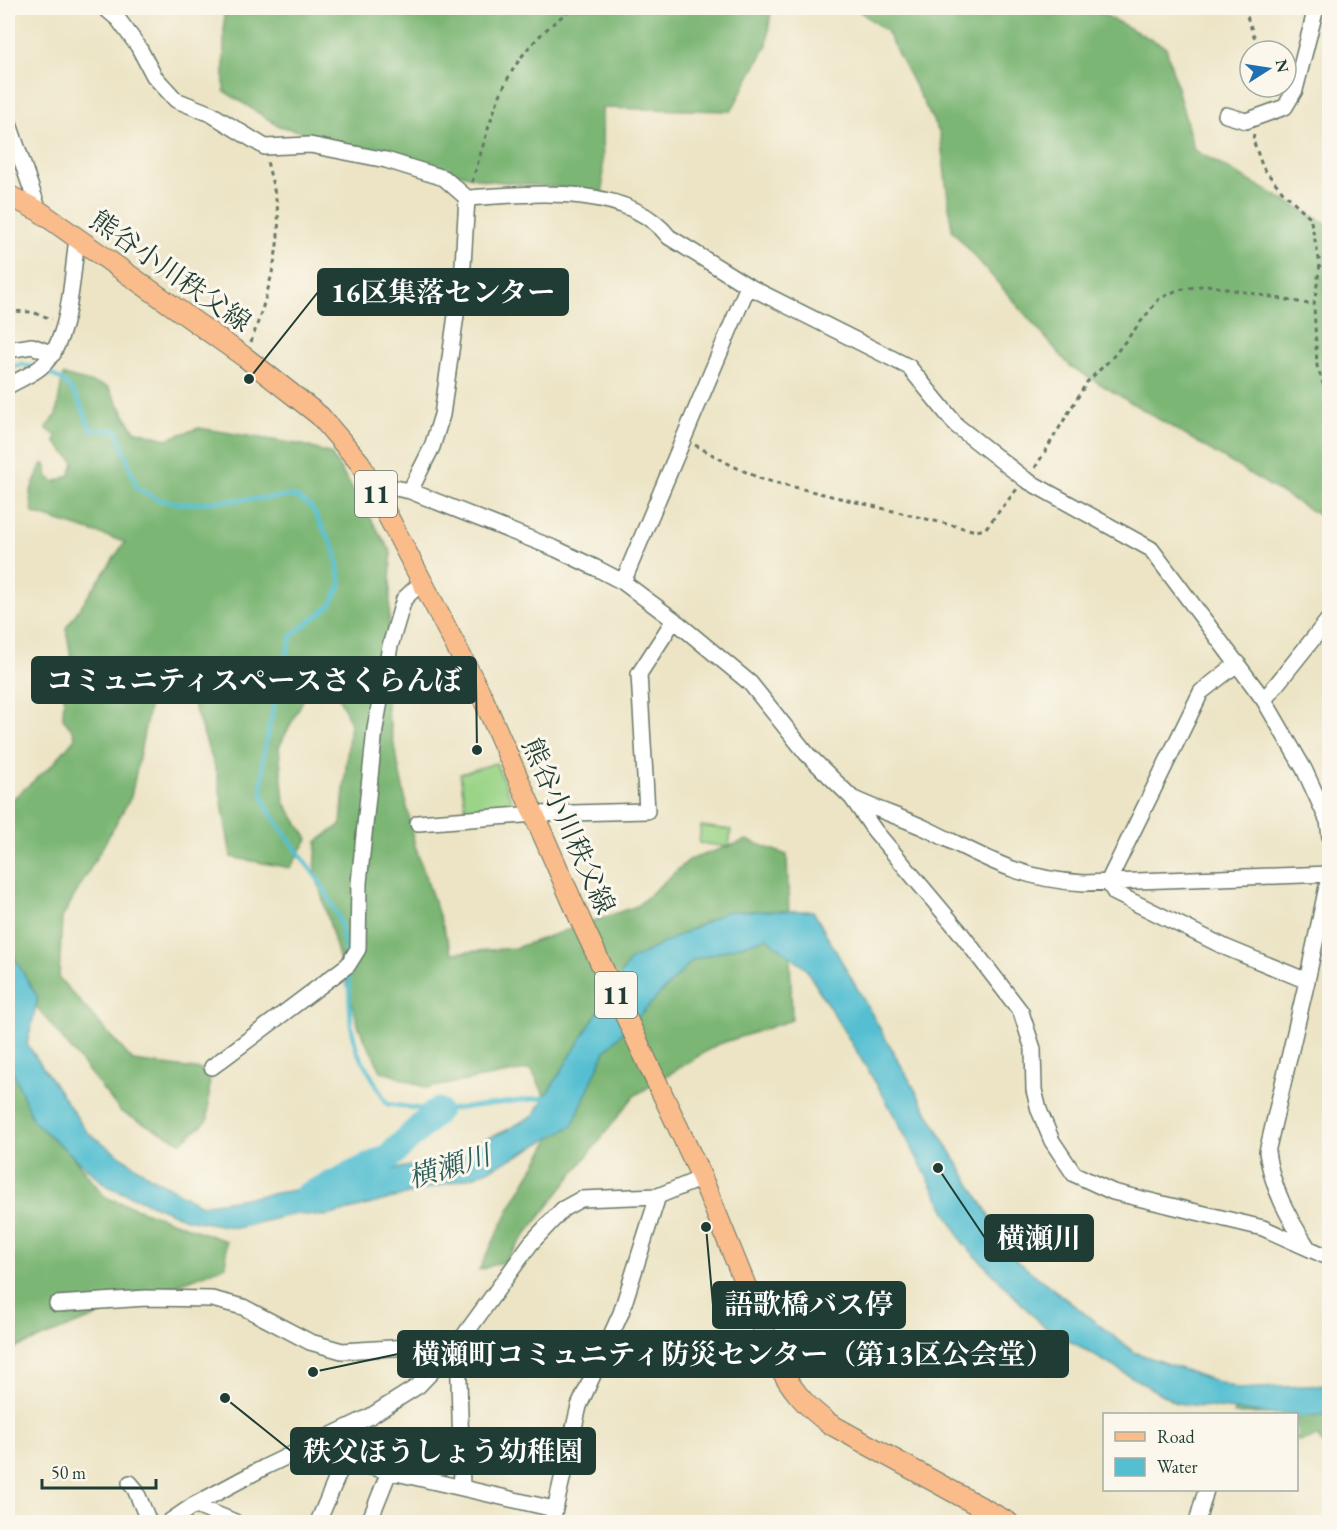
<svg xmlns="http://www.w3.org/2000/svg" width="1337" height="1530" font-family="'EB Garamond','Noto Serif JP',serif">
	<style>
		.green { fill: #9ad487; stroke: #5c885e; stroke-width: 1.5 }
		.forest { fill: #7bb674; stroke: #4d7a54; stroke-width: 1.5 }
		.water { fill: #55bfd1; stroke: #3a7e82; stroke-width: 1.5 }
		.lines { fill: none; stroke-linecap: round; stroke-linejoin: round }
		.stream { stroke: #55bfd1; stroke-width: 4.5 }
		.river { stroke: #55bfd1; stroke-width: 27 }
		.minor-casing { stroke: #677767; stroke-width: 18 }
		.major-casing { stroke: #677767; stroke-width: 22 }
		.path { stroke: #677767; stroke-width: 3; stroke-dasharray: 4.5 4.5; stroke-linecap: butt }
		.minor { stroke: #fff; stroke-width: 15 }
		.major { stroke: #fabc8b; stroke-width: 20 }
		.labels { text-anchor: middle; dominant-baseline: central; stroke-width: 6; stroke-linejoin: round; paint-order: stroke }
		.shield { fill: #fbf7ec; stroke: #61756b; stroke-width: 1.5 }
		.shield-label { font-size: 26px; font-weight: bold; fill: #1f3d34 }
		.street-label { font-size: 27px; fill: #1f3d34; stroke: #fbf7ec }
		.water-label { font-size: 28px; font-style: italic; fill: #2c5e5b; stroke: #fbf7ec }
		.leader { fill: none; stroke: #1f3d34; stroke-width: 2 }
		.callout-dot { fill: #1f3d34; stroke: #fbf7ec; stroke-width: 2 }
		.callout { fill: #1f3d34; stroke: #1f3d34; stroke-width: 2 }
		.callout-label { font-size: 28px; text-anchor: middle; font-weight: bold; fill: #fff }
	</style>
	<rect width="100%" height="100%" fill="#fbf7ec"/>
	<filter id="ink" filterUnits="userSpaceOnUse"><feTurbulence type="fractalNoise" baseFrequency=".0167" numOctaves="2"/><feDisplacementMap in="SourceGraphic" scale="12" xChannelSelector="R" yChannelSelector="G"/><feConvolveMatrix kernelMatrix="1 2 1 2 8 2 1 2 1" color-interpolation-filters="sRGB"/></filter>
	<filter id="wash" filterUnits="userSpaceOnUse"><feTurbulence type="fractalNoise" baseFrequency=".008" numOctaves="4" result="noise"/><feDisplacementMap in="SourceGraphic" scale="24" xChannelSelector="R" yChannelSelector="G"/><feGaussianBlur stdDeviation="1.35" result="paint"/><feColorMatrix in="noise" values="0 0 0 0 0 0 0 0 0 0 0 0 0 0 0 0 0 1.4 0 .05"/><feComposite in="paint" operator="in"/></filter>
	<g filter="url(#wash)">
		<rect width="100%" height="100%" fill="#ece4c5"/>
		<path class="green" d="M496,763L518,815L467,817L460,774Z
			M701,826L731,830L729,847L699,843Z"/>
		<path class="forest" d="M224,8H771L767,45L731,111L602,108L603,192L484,180L279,126L224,91Z
			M855,8H1091L1166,47L1194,150L1329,225V518L1320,516L1070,366L952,230L940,134L886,31Z
			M63,375L108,387L134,430L166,439L199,428L303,445L331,454L391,552L387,711L415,846L452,953L515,948L637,906L689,860L747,840L787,855L792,1020L716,1045L634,1096L505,1261L479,1270L510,1208L559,1124L531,1069L427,1088L381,1071L359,1028L315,872L317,842L341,824L350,722L334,686L315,677L279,747L284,802L308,839L290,868L231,857L217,773L192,701L150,703L131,797L62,918L59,978L133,1061L210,1071L208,1120L181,1142L121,1112L33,1002L12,1038L59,1139L105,1197L226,1241V1266L8,1351V803L53,764L75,738L74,732L63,719L64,694L60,682L72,663L66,628L125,542L33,513L30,493L41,465L45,464L48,477L55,482L70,475L74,462L55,442L56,436L46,428L56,415Z
			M1329,1405V1455L1318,1437L1297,1441L1296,1414H1234V1409Z"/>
		<path class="water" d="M727,911H813L943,1139L1016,1260L1134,1352L1238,1389L1329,1385V1414L1297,1417L1296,1414H1269L1176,1403L1042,1325L963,1243L882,1093L806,969L767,938L693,960L605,1051L572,1126L517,1156L475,1176L327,1216L294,1214L237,1228L186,1219L107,1186L33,1121L8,1059V947L38,998L27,1044L87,1132L152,1178L201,1205L289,1191L434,1161L505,1131L534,1115L630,960Z"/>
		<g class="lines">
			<path class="stream" d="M8,369L23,364L33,368
				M41,370C75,382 79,400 91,430H117L137,488L156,499L183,504L295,496L311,507L335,550L341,585L330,606L292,635L279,681L263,756L262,793L268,810L324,888L339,919L347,958
				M348,970L351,1025L357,1051L387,1104L437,1111L549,1097"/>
			<path class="river" d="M307,1196L389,1157L437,1111"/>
		</g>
	</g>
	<g filter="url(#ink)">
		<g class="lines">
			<defs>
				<path id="minor" d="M105,8L118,19L138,46L154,76L176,100L211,114L265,147L310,145L386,160L444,178L467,198C529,194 626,182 669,237L748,286L909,367L957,426L1026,480L1151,549L1264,700L1304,769L1328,821L1330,837
					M1226,115L1246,121L1285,107L1295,90L1316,8
					M8,121L39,211
					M8,350L32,346L53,354
					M8,386C19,379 35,374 44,364C71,338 72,274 77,238
					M370,483L410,491L556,549L596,568L623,582L674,620L750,683L807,754L852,798L875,831L959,931L1021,1012L1033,1049L1034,1090L1039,1110L1052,1141L1074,1174L1113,1192L1263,1228L1330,1258
					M410,491L432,447L442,415L463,265L467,198
					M623,582L748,286
					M1264,700L1328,620
					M852,798C877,810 904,818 929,830C984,857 1020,880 1084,883L1330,874
					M418,823L535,814L647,811L639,674L674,620
					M1108,882L1201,692L1238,663
					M1108,882L1115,893L1227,948L1307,981
					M212,1067L348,965L358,949L359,883L375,729L390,646L404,599L423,581
					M1308,1248C1288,1217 1272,1188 1267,1152L1307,981L1330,872
					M57,1304L146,1298L212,1299L243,1307L310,1342L342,1351L458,1344
					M458,1344L462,1487
					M325,1439L333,1455L344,1461L554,1509
					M130,1483L135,1489L149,1522
					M194,1505L235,1522
					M169,1522L194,1505L265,1467L369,1417L418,1386L458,1344L531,1243L563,1209L581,1199L658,1196L702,1178
					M318,1522L344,1461
					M369,1522L389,1472
					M552,1522L579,1406L621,1313L658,1196
					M1197,1522L1206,1490"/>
				<path id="major" d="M8,195L39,211L77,238L246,358L320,416L360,463L482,696L583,926L702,1178L776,1360C790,1388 805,1406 830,1424L1008,1522"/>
			</defs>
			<use href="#minor" class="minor-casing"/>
			<use href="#major" class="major-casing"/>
			<path class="path" d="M1244,8L1257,44L1265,51
				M1254,134L1253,140L1263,168L1283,192L1310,217L1320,264L1314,305L1317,366L1330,403
				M472,182C497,102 501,60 573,8
				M8,311L32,312L52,319
				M251,342C264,306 281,253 278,215C277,197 271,179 267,161
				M695,445L731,465L761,479L976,531L985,529L1017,489
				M1035,468L1087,382L1112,358L1159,299L1177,290L1207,285L1314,305"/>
			<use href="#minor" class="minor"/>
			<use href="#major" class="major"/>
		</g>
	</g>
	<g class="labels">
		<g class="shield">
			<rect x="355" y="471" width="42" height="46" rx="4.5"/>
			<rect x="595" y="972" width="42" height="46" rx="4.5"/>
		</g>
		<g class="shield-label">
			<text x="376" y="494">11</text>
			<text x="616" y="995">11</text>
		</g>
		<g class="street-label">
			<text transform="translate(171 271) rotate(35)">熊谷小川秩父線</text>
			<text transform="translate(569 826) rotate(66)">熊谷小川秩父線</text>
		</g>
		<g class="water-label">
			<text transform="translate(449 1166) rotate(-17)">横瀬川</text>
		</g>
	</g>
	<path class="leader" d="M249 379L318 292M477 750L476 680M938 1168L985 1238M706 1227L713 1305M313 1372L398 1354M225 1398L291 1451"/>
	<g class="callout-dot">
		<circle cx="249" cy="379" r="6"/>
		<circle cx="477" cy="750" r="6"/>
		<circle cx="938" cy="1168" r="6"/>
		<circle cx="706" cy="1227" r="6"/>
		<circle cx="313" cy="1372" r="6"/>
		<circle cx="225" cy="1398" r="6"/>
	</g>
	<g class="callout">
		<rect x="318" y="269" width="250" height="46" rx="6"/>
		<rect x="32" y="657" width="444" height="46" rx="6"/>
		<rect x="985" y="1215" width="108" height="46" rx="6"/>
		<rect x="713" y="1282" width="192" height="46" rx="6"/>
		<rect x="398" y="1331" width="670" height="46" rx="6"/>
		<rect x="291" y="1428" width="304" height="46" rx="6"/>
	</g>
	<g class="callout-label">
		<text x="443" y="302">16区集落センター</text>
		<text x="254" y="690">コミュニティスペースさくらんぼ</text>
		<text x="1039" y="1248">横瀬川</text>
		<text x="809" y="1314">語歌橋バス停</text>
		<text x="733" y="1364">横瀬町コミュニティ防災センター（第13区公会堂）</text>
		<text x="443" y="1461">秩父ほうしょう幼稚園</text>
	</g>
	<rect width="1337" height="1530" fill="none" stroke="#fbf7ec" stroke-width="30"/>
	<rect x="1103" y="1413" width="195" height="78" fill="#fbf7ec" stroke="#a3ada2" stroke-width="1.5"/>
	<rect x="1115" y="1432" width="30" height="9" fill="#fabc8b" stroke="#a3ada2" stroke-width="1.5"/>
	<text x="1157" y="1443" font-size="18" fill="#1f3d34">Road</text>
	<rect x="1115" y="1458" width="30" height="18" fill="#55bfd1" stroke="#a3ada2" stroke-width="1.5"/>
	<text x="1157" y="1473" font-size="18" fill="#1f3d34">Water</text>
	<g transform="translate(1268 69) rotate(78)"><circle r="28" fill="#fbf7ec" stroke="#a3ada2" stroke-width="1.5"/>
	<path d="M0-4.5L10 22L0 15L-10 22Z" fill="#1f6fb2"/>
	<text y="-9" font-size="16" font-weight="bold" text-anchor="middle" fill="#1f3d34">N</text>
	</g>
	<path d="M42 1479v9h114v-9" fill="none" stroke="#1f3d34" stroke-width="3"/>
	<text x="51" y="1479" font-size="18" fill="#1f3d34" stroke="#fbf7ec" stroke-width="4.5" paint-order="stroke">50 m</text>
</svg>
